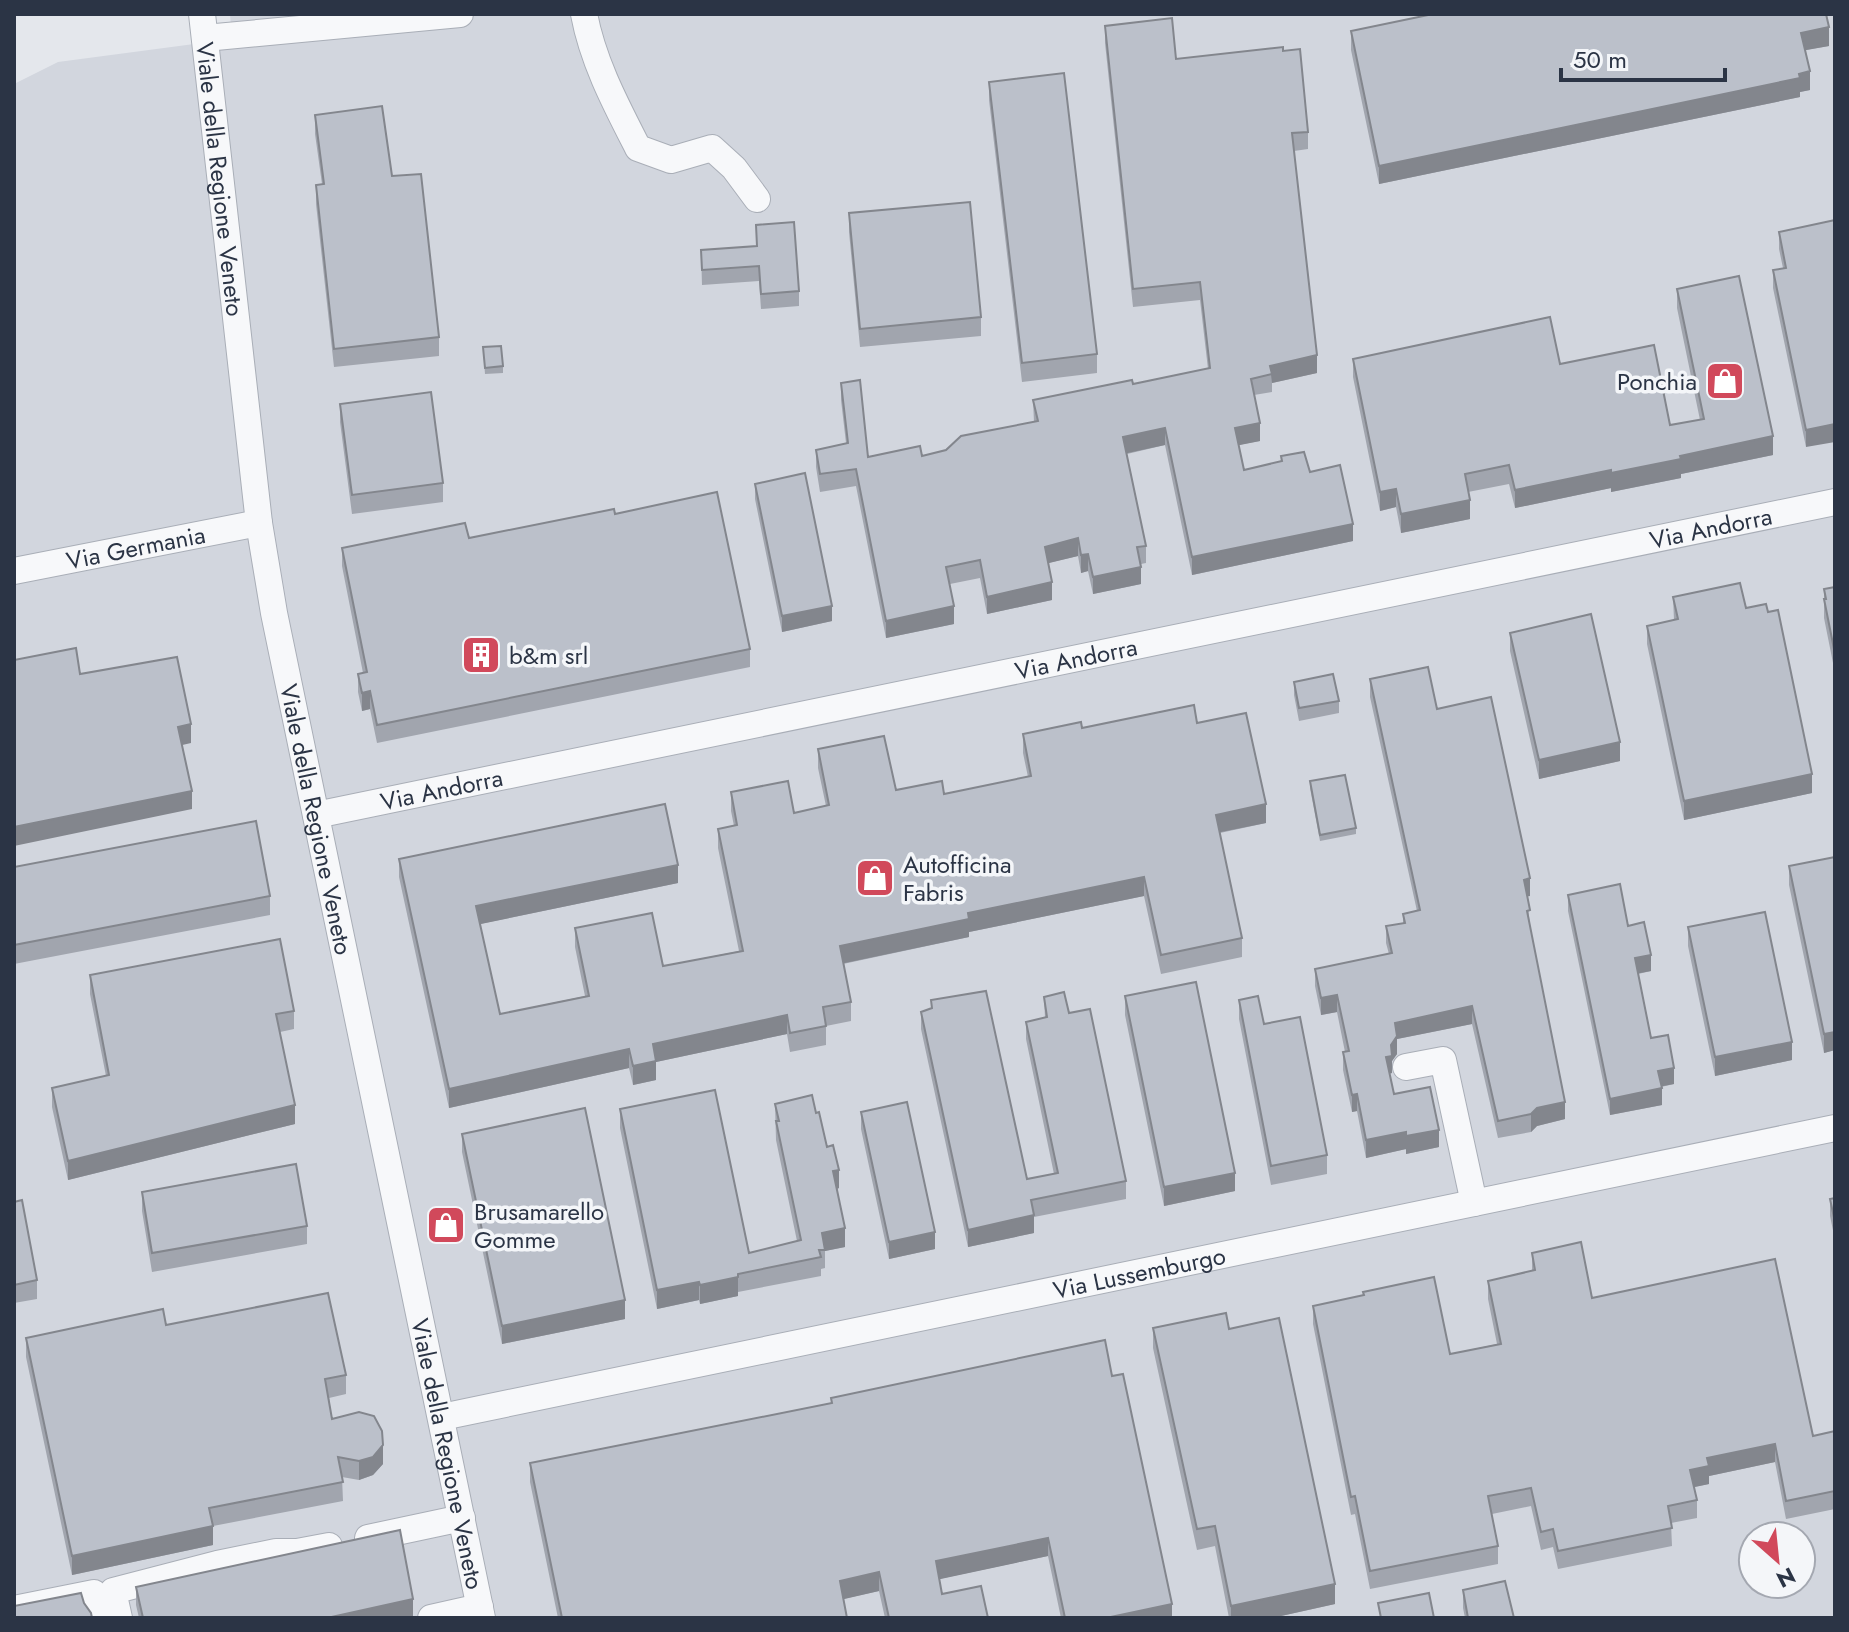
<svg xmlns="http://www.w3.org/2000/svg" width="1849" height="1632" font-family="Jost,sans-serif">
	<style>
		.built { fill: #d2d6de; fill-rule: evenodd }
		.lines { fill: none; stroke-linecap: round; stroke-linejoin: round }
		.minor-casing { stroke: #a9aeb7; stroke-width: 28 }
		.minor { stroke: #f7f8fa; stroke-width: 26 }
		.wall { fill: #a1a5ae }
		.shaded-wall { fill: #83868d }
		.building { fill: #bbc0ca; stroke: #83868d; stroke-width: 2 }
		.labels { text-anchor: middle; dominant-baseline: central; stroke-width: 7; stroke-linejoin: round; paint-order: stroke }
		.street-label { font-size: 24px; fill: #2b3445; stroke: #f4f6f9 }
		.poi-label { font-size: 24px; fill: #2b3445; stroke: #f4f6f9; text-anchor: start }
	</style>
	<rect width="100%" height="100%" fill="#e4e7ec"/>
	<path class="built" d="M230,14H1835V1618H14V84L58,62L232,39ZM1753,1536H1801V1584H1753Z"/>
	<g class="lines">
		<defs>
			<g id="minor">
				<path id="s1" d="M202,14L259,523L274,613L482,1618"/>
				<path d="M584,14C593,62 616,105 638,148L671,160L712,148L734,168L757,199"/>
				<path d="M205,38L460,14"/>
				<path id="s2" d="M14,571L259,523"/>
				<path id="s3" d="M316,815L1835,502"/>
				<path d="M1406,1067L1443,1060L1474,1203"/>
				<path id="s4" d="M442,1417L1835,1128"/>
				<path d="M368,1538L462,1518"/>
				<path d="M14,1609L94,1593L99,1618"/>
				<path d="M119,1618L113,1591L217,1564L276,1552H297L329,1546"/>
				<path d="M431,1618L480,1607"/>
			</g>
		</defs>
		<use href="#minor" class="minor-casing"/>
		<use href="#minor" class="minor"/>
	</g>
	<path class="wall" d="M1105,26L1176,59L1308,132V149L1294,151L1317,373L1272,383V392L1254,395L1260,441L1238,445L1244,470L1281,461V456L1310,472L1353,541L1192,575L1165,445L1127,454L1146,546V563L1141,564V584L1093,594L1088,571L1081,573L1078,556L1048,563L1052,600L987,614L980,578L950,584L954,624L886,638L856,486L820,492L816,467V450L846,443L841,400V383L868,457L922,456L946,450L1034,422L1033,400L1133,384L1208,369L1200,300L1133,307L1105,43Z
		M1351,31L1829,46L1805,50L1810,90L1800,92V97L1379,184L1351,50Z
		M989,82L1097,354V373L1022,382L989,100Z
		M315,115L392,176L439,337V356L334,367L316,204V185L322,184L315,134Z
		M849,213L981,317V336L860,347L849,232Z
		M1835,220L1806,447L1773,288V270L1783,268L1779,249V232Z
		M756,225L799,291V306L761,309L759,281L702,285L701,250L756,246Z
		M1677,289L1773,455L1681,474V478L1611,492V488L1515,508L1509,484L1468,492L1470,519L1401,533L1396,507L1380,511L1353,377V359L1560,364L1670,425L1700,420L1677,308Z
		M483,347L503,366V373L485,374Z
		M340,404L443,483V502L352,514L340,422Z
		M755,484L832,621L782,632L755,499Z
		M615,514L750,649V667L377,743L370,709L362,711L358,692V674L363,673L342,566V548L469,538Z
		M1835,587V673L1824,618V589Z
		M1673,597L1746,608L1812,793L1684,820L1647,644V626L1674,620Z
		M1510,633L1620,761L1539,779L1510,651Z
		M1370,679L1437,709L1530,896H1527L1530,926L1565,1119L1537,1126L1531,1132L1498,1138L1472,1024L1397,1039V1054L1392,1061V1073L1389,1074L1394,1094L1439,1147L1406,1154V1149L1366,1158L1357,1111L1352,1112L1343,1070V1052H1345L1337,1012L1321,1015L1315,986V969L1389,954L1386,943V926L1403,923V914L1417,911L1370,697Z
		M1294,682L1339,701V713L1299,721L1294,695Z
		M1197,723L1266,823L1220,833L1242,938V957L1161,974L1144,896L969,932V937L843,964L851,1002V1021L826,1026V1045L790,1052L787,1034L656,1062V1080L633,1085L629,1068L449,1108L399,877V859L678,883L480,924L500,1014L585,996L575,947V928L663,966L739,951L718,848V829L734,826L731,811V792L794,813L826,806L818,768V749L896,790L944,794L1028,777L1023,753V734L1082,728Z
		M1310,781L1356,828V834L1320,841L1310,788Z
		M1835,857V1050L1824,1053L1789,885V866Z
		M14,867L270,896V915L14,964Z
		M1568,895L1628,926L1651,971L1638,974L1651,1038L1674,1084L1661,1087L1662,1105L1610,1115L1568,911Z
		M1688,927L1792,1060L1715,1076L1688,946Z
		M90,975L294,1011V1029L280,1032L295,1124L68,1180L52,1107V1088L106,1076L90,994Z
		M1125,996L1235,1191L1164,1206L1125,1015Z
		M1044,997L1069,1013L1126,1181V1199L1034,1217V1233L968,1247L921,1029V1012L931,1009V1000L1027,1179L1054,1174L1026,1039V1022L1045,1018Z
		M1239,1000L1264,1024L1327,1155V1174L1271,1185L1239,1019Z
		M775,1104L816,1113L839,1188L837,1189L845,1247L825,1251V1268L821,1269V1276L738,1292V1296L700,1304L699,1300L657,1309L620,1128V1109L749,1253L797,1241L776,1140Z
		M861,1112L935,1249L889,1259L861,1129Z
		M462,1134L625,1319L502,1344L462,1152Z
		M142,1192L307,1226V1244L152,1272L142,1211Z
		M1835,1198V1240L1830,1216V1199Z
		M14,1202L37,1280V1299L14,1303Z
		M1532,1253L1592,1298L1813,1436L1835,1431V1509L1786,1519L1775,1462L1709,1476V1484L1694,1487L1697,1500V1518L1671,1523L1672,1546L1558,1569L1553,1547L1541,1550L1531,1506L1492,1514L1498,1546V1564L1370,1589L1355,1514L1351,1515L1313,1324V1306L1363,1295V1292L1450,1354L1497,1344L1488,1299V1281L1532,1271Z
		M166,1325L346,1375V1394L329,1398L332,1419L383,1464L373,1475L359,1480L342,1477L343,1501L213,1526V1545L72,1575L26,1357V1338Z
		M1153,1328L1229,1329L1335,1604L1272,1618H1229L1215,1546L1197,1550L1153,1348Z
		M1112,1376L1172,1618H1061L1048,1556L939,1579L942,1594L988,1618H885L879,1591L843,1599L847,1618H558L530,1482V1463L831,1403V1398Z
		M136,1587L413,1618H139L136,1605Z
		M1463,1590L1514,1618H1465L1463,1608Z"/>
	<path class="shaded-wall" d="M1829,27V46L1801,51V33Z
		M1810,71V90L1800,92V97L1379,184V166Z
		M1317,355V373L1272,383L1270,366Z
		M1260,423V441L1235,446V428Z
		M1835,424V442L1806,447V430Z
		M1165,428V445L1123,454V437Z
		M1773,436V455L1681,474V478L1611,492V473L1680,456Z
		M1611,470V488L1515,508V490Z
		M1396,489V507L1380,511V492Z
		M1470,500V519L1401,533V514Z
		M1353,524V541L1192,575V557Z
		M1078,538V556L1045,564V547Z
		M1088,554V571L1081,573V555Z
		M1141,567V584L1093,594V577Z
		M1052,582V600L987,614V597Z
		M832,606V621L782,632V616Z
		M954,606V624L886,638V621Z
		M370,691V709L362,711V693Z
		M191,724V743L178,746V727Z
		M1620,742V761L1539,779V760Z
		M1812,774V793L1684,820V801Z
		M192,791V809L14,846V827Z
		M1266,804V823L1216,833V815Z
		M678,865V883L476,925V906Z
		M1144,877V896L969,932V937L840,964V946L968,913Z
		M1530,878V896L1524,897V880Z
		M1651,955V971L1635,974V958Z
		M1337,995V1012L1321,1015V998Z
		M1472,1006V1024L1397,1039V1054L1392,1061V1073L1386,1074V1057L1391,1045L1395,1023Z
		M787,1015V1034L656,1062V1080L633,1085V1066L653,1044Z
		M1835,1032V1050L1824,1053V1034Z
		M1792,1042V1060L1715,1076V1057Z
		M629,1049V1068L449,1108V1089Z
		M1674,1068V1084L1658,1087V1071Z
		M1662,1088V1105L1610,1115V1099Z
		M1357,1094V1111L1352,1112V1095Z
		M1565,1102V1119L1537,1126L1531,1132V1114L1537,1108Z
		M295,1105V1124L68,1180V1161Z
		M1439,1130V1147L1406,1154V1136Z
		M1406,1132V1149L1366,1158V1140Z
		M839,1170V1188L833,1190V1171Z
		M1235,1173V1191L1164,1206V1187Z
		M1034,1215V1233L968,1247V1230Z
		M845,1228V1247L825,1251L822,1233Z
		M935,1232V1249L889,1259V1242Z
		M738,1277V1296L700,1304V1285Z
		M699,1282V1300L657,1309V1290Z
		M625,1300V1319L502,1344V1326Z
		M1775,1444V1462L1709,1476V1484L1690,1488V1470L1707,1458Z
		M383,1445V1464L373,1475L359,1480V1461Z
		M213,1526V1545L72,1575V1556Z
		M1048,1538V1556L936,1580V1561Z
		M879,1572V1591L840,1600V1581Z
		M1335,1584V1604L1272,1618H1231V1606Z
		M413,1599V1618H327Z
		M1172,1604V1618H1106Z"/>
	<path class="building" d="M1433,14H1826L1829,27L1801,33L1810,71L1799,74L1800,78L1379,166L1351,31Z
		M1172,18L1176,59L1283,47V51L1300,49L1308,132L1292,133L1317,355L1270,366L1272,374L1251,379L1260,423L1235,428L1244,470L1282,461L1281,456L1304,452L1310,472L1340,465L1353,524L1192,557L1165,428L1123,437L1146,546L1137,547L1141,567L1093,577L1088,554L1081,555L1078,538L1045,547L1052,582L987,597L980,560L946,567L954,606L886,621L856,469L820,474L816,450L848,443L841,383L860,380L868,457L920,446L922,456L946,450L961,436L1038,421L1033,400L1132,380L1133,384L1210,368L1200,282L1133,289L1105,26Z
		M1064,73L1097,354L1022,363L989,82Z
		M382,106L392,176L421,174L439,337L334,349L316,185L324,184L315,115Z
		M970,202L981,317L860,329L849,213Z
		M1835,220V424L1806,430L1773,270L1786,268L1779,232Z
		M794,222L799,291L761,294L759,266L702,270L701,250L757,246L756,225Z
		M1739,276L1773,436L1680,456L1681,459L1611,473V470L1515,490L1509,465L1465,474L1470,500L1401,514L1396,489L1380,492L1353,359L1550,317L1560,364L1654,345L1670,425L1704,419L1677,289Z
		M501,346L503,366L485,368L483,347Z
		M431,392L443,483L352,495L340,404Z
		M805,473L832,606L782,616L755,484Z
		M717,492L750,649L377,725L370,691L362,693L360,684L358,674L367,672L342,548L465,523L469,538L614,509L615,514Z
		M1740,583L1746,608L1766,604L1768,612L1778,610L1812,774L1684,801L1647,626L1678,619L1673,597Z
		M1835,587V654L1824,599H1826L1824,589Z
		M1591,614L1620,742L1539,760L1510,633Z
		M76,648L80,674L177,657L191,724L178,727L192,791L14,827V660Z
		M1428,667L1437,709L1491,697L1530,878L1524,880L1530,910L1527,911L1565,1102L1537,1108L1531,1114L1498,1121L1472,1006L1395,1023L1397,1036L1391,1045L1392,1056L1386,1057L1394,1094L1430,1087L1439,1130L1406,1136V1132L1366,1140L1357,1094L1352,1095L1343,1052L1349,1051L1337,995L1321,998L1315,969L1392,953L1386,926L1405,923L1403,914L1420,910L1370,679Z
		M1333,674L1339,701L1299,708L1294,682Z
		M1194,705L1197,723L1246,713L1266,804L1216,815L1242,938L1161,955L1144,877L968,913L969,919L840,946L851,1002L823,1007L826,1026L790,1033L787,1015L653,1044L656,1061L633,1066L629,1049L449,1089L399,859L665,804L678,865L476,906L500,1014L589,996L575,928L652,913L663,966L743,951L718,829L737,825L731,792L788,781L794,813L829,805L818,749L884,736L896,790L942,781L944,794L1031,776L1023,734L1081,722L1082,728Z
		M1345,775L1356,828L1320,835L1310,781Z
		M256,821L270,896L14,945V867Z
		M1835,857V1032L1824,1034L1789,866Z
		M1620,884L1628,926L1644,922L1651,955L1635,958L1651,1038L1668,1035L1674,1068L1658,1071L1662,1088L1610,1099L1568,895Z
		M1765,912L1792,1042L1715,1057L1688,927Z
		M280,939L294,1011L276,1014L295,1105L68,1161L52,1088L109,1075L90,975Z
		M1196,982L1235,1173L1164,1187L1125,996Z
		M986,991L1027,1179L1058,1173L1026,1022L1047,1017L1044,997L1064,992L1069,1013L1090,1009L1126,1181L1031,1200L1034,1215L968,1230L921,1012L932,1008L931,1000Z
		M1258,996L1264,1024L1300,1017L1327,1155L1271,1166L1239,1000Z
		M715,1090L749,1253L801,1240L776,1121H779L775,1104L812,1095L816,1113L819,1112L827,1147L833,1145L839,1170L833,1171L845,1228L822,1233L825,1250H819L821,1257L738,1274V1277L700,1285L699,1282L657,1290L620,1109Z
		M907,1102L935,1232L889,1242L861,1112Z
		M585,1108L625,1300L502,1326L462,1134Z
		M296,1164L307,1226L152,1253L142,1192Z
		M1835,1198V1222L1830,1199Z
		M22,1200L37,1280L14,1285V1202Z
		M1581,1242L1592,1298L1775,1259L1813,1436L1835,1431V1491L1786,1501L1775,1444L1707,1458L1709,1466L1690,1470L1697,1500L1668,1506L1672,1528L1558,1551L1553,1529L1541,1532L1531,1488L1488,1496L1498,1546L1370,1571L1355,1496L1351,1497L1313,1306L1364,1295L1363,1292L1434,1277L1450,1354L1501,1344L1488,1281L1535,1270L1532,1253Z
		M328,1293L346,1375L325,1379L332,1419L359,1412L374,1416L382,1431L383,1445L373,1457L359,1461L338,1457L343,1482L209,1508L213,1526L72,1556L26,1338L163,1309L166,1325Z
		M1226,1313L1229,1329L1279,1318L1335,1584L1231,1606L1215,1526L1197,1529L1153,1328Z
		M1105,1340L1112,1376L1123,1374L1172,1604L1106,1618H1065L1048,1538L936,1561L942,1594L981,1586L988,1618H889L879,1572L840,1581L847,1618H562L530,1463L832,1403L831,1398Z
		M400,1530L413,1599L327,1618H143L136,1587Z
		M1505,1581L1514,1618H1468L1463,1590Z
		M81,1593L84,1603L91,1613L92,1618H14V1606Z
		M1429,1593L1434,1618H1381L1378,1603Z"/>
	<defs>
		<symbol id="shop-square" viewBox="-11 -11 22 22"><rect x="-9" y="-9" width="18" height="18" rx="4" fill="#d1495b" stroke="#f4f6f9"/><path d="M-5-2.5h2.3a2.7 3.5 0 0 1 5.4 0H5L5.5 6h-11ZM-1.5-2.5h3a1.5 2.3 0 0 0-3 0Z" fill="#fff"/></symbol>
		<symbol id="building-square" viewBox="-11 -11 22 22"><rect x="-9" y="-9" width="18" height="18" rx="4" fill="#d1495b" stroke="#f4f6f9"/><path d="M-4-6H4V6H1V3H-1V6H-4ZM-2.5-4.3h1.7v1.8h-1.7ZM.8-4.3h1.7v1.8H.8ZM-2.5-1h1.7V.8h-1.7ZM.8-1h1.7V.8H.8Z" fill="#fff"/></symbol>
	</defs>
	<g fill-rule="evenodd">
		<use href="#shop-square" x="1703" y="359" width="44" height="44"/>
		<use href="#building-square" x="459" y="633" width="44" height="44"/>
		<use href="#shop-square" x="853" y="856" width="44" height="44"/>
		<use href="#shop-square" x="424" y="1203" width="44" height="44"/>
	</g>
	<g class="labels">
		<g class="street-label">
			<text stroke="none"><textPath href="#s1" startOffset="166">Viale della Regione Veneto</textPath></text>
			<text stroke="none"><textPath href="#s3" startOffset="1424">Via Andorra</textPath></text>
			<text stroke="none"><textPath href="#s2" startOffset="124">Via Germania</textPath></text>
			<text stroke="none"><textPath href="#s3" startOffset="776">Via Andorra</textPath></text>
			<text stroke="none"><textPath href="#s3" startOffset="128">Via Andorra</textPath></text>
			<text stroke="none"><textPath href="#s1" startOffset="814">Viale della Regione Veneto</textPath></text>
			<text stroke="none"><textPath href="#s4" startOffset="712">Via Lussemburgo</textPath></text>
			<text stroke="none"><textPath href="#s1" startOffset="1462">Viale della Regione Veneto</textPath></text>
		</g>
		<g class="poi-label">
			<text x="1697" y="381" text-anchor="end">Ponchia</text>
			<text x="509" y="655">b&amp;m srl</text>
			<text x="903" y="864">Autofficina<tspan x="903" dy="28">Fabris</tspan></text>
			<text x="474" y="1211">Brusamarello<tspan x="474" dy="28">Gomme</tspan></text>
		</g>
	</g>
	<rect width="1849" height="1632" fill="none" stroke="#2b3445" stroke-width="32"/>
	<g transform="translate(1777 1560) rotate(153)"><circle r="38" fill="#f4f6f9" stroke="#a4a8b1" stroke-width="2"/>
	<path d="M0-6L14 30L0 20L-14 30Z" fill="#d1495b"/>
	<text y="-12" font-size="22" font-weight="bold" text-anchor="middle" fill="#2b3445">N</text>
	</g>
	<path d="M1561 68v12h164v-12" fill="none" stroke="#2b3445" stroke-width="4"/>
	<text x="1573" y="68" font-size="24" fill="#2b3445" stroke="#f4f6f9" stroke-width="6" paint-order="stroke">50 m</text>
</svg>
